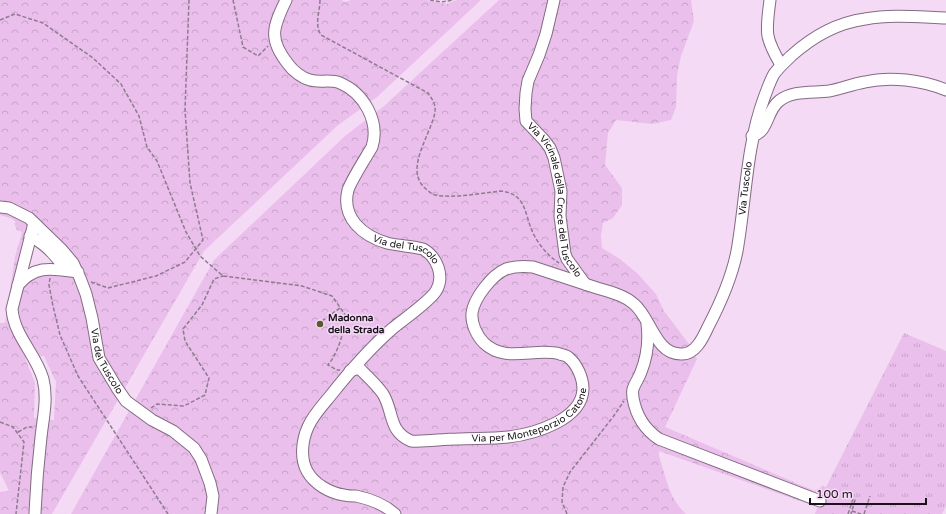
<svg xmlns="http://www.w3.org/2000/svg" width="946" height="514" font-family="'Varela Round',sans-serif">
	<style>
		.grass { fill: url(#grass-tufts) }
		.forest { fill: url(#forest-crowns); fill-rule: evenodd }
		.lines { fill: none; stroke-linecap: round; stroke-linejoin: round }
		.minor-casing { stroke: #836b83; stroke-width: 13 }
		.path { stroke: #8e7c8e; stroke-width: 1.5; stroke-dasharray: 4 2; stroke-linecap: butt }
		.minor { stroke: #fff; stroke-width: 11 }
		.poi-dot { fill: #555b29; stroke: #f4daf5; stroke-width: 1.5 }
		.labels { text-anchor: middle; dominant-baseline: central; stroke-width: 3; stroke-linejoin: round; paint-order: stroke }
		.street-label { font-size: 10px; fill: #1a111a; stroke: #f4daf5 }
		.poi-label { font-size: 10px; font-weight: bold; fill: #1a111a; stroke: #f4daf5; text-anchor: start }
	</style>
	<defs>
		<pattern id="grass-tufts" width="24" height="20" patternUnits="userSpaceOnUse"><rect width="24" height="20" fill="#eabfec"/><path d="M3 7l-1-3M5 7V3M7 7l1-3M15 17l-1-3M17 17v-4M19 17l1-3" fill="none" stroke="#c8a3ca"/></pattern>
		<pattern id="forest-crowns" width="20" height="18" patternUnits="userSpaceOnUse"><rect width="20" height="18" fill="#eabfec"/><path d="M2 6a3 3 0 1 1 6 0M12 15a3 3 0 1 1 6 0" fill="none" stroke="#c8a3ca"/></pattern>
	</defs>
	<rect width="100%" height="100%" fill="#f4daf5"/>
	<path class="grass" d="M904,333L946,351V506L942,514H815L822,495L814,491L823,486L826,487Z"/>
	<path class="forest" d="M0,0H341L346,2L351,0H425L447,4L457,0H481L377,97L337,126L204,251L52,514H0V492L9,491L0,472V323H5L15,257L22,232L17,230L14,223H16L13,219L0,215ZM37,232L66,266H35L28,269L35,233ZM44,356L56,382L54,420L34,418L35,383L25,358Z
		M499,0H691L694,21L681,56L677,75L676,107L671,120L652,124L616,120L608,133L605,165L622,188V205L613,218L603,223L601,236L602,248L620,259L638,274L656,294L664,311L689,344L697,359L665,427L822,494L817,507L659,451V456C666,477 669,499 686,514H71L214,260L345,136L384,106Z"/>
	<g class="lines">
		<defs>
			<g id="minor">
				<path id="s1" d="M286,0C273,27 268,39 288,64C293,71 302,78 310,80C320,83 330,79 340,83C364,93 380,122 372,147C365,159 352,179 348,190C341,218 363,236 387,243C399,246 412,246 423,249C437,257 445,276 436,291C429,302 404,319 393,328C370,348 350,371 331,395C323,405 313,415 308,427C302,440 300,458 307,471C314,484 330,493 344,495C348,496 353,496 356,496C370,499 385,505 395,514"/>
				<path id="s2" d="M554,0L546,34L539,55L528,81L526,93L525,109L526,121L544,140L550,148L554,158L561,191L560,216L565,254L567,259L585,284"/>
				<path d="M770,0C766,32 764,36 781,65"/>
				<path d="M752,136C769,132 766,111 779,101C792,90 813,93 829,91C841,89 852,84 865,82C890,76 922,80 946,90"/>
				<path id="s3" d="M0,207L9,208L29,218L62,250L73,263L80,278L86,294L92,318L99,358L117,388L126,401L152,420L173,431L194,448L201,459L210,483L213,496L211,514"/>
				<path d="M34,223L12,309C14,336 36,354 43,379C48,399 43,418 41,437C38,463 36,488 35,514"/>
				<path d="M30,236C45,244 57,256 65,270"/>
				<path d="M18,285C36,264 53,269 78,272"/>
				<path d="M647,324C649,340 647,357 641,372C639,378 635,383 633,389C632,392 633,395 633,398C636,415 644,429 659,439L820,501"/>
				<path id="s4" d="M350,371L359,368C367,376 377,385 383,394C394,412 388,431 411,441C426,442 442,439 457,439C474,438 491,439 508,437C534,434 582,420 583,389C583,378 577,364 568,357C566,355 562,355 560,354C535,347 506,364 484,343C477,336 471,324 472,313C474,298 492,275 506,269C515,266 524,266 533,267C554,274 576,281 597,288C610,292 624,295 634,304C651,318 655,354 681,354C695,355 703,338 708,327C720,304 732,277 737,251C746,200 746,147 764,98C767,90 770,81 774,74C779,67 785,62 791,56C812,37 836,23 865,19C891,14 919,17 946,18"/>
			</g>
		</defs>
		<use href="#minor" class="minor-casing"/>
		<path class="path" d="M233,0L243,47L258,56L268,46
			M320,0C320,12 314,24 321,35L428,93C432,99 436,104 435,112C431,135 403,170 426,189C431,194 436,196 443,196C462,197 482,193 501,191C528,194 524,216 534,235C540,246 548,256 559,263
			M430,0L441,2L454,0
			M0,20L15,14L43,23L93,58L121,84L139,116L147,147L157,161L186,232L200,256L223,276L302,286L332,296L346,316C343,334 339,351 328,365L337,370H340
			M50,278L49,285L53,306L60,335L78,376L168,514
			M91,282L108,288L156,276L185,262L203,240L190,183L185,110L189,0
			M322,321L340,308
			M151,408L157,404L184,406L205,395L209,378L185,341L183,329L202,305L214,279L223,276
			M0,422L13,427L24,442L16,514
			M18,432L27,427H32
			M852,511L861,514
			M567,514L562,502L563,487L570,472L613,417L624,401
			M848,514L853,499L855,500L851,514
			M864,514L870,496"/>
		<use href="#minor" class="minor"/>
	</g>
	<circle class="poi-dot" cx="320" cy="324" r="4"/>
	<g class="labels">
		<g class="street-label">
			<text stroke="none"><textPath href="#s4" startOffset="901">Via Tuscolo</textPath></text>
			<text stroke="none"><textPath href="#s2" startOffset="213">Via Vicinale della Croce del Tuscolo</textPath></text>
			<text stroke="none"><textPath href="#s1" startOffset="349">Via del Tuscolo</textPath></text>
			<text stroke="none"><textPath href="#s3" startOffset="199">Via del Tuscolo</textPath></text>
			<text stroke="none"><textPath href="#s4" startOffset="229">Via per Monteporzio Catone</textPath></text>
		</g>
		<g class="poi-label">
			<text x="328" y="318">Madonna<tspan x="328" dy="12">della Strada</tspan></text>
		</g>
	</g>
	<path d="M810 498v6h116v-6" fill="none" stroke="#1a111a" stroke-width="2"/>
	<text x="816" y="498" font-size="12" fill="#1a111a" stroke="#f4daf5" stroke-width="3" paint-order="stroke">100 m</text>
</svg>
